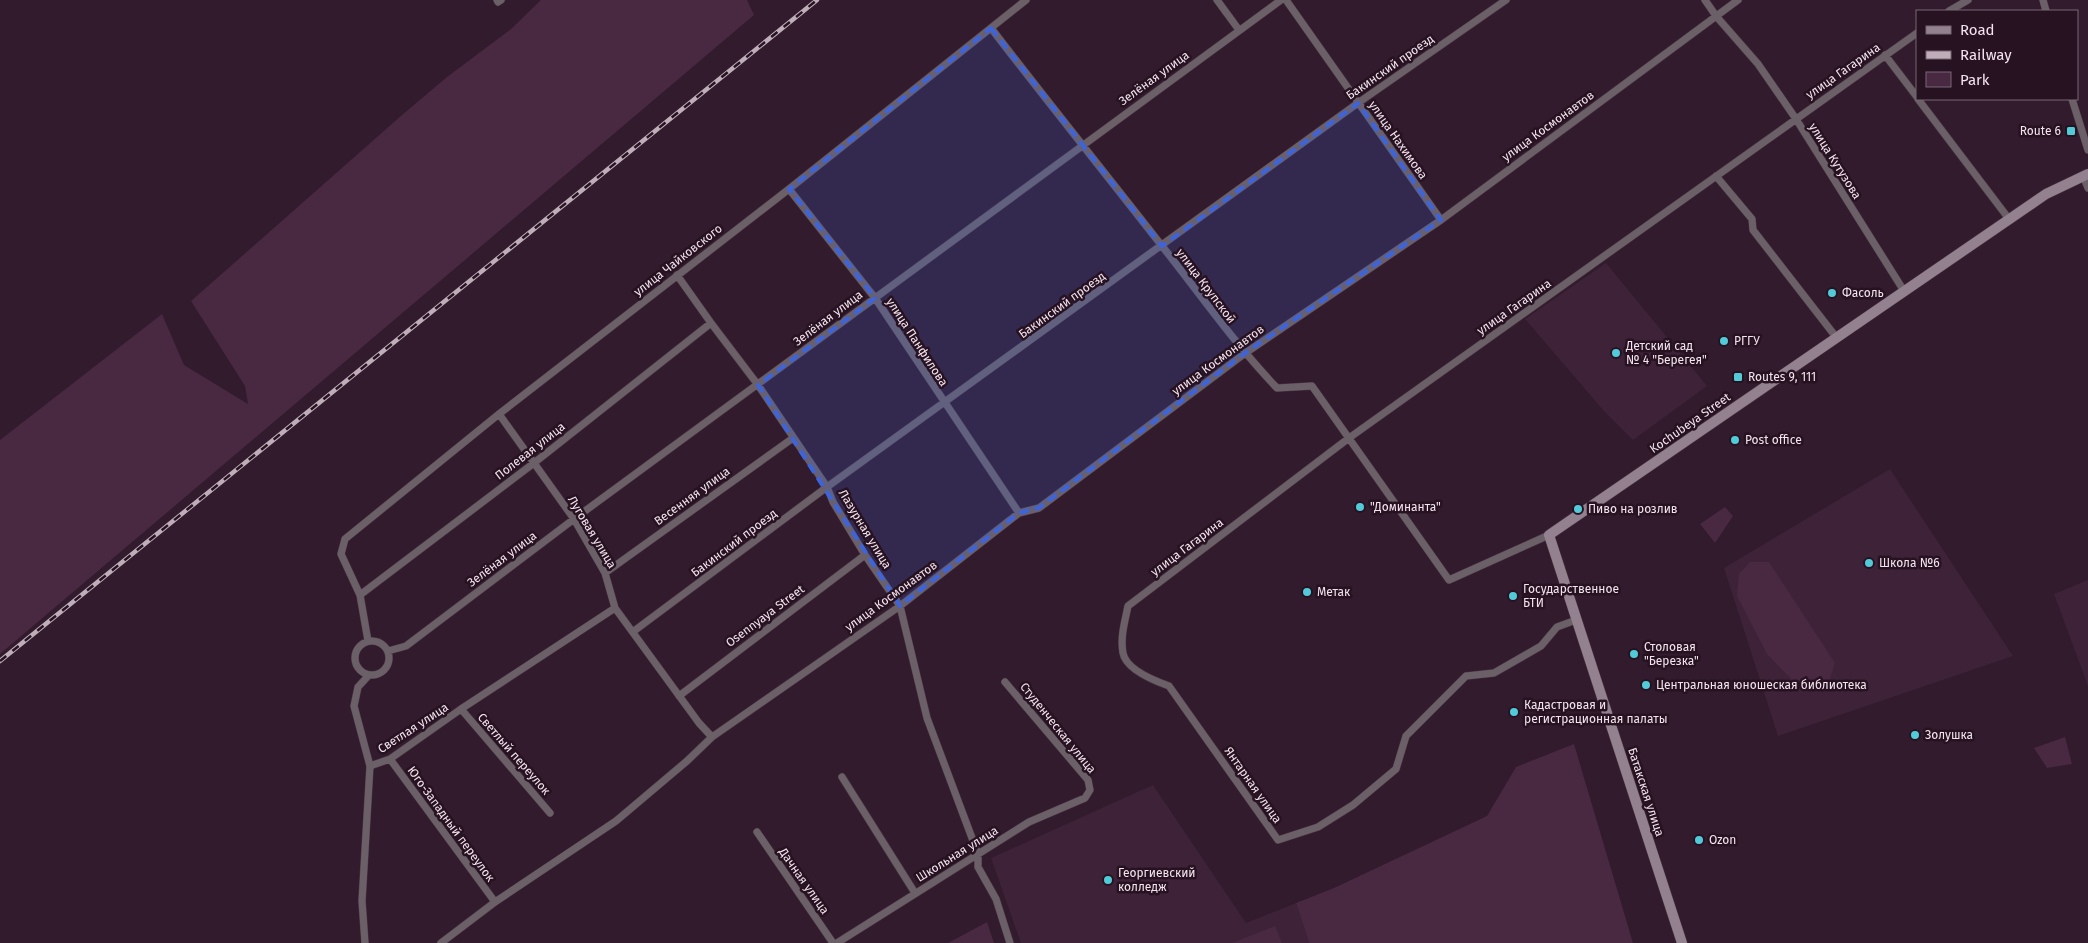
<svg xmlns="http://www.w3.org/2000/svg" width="2088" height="943" font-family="'Fira Sans',sans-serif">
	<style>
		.built { fill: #3e2338 }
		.green { fill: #492842 }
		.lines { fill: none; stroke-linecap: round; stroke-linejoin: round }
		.street-casing { stroke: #4c3747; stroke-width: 8 }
		.secondary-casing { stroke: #4c3747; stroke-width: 11 }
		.street { stroke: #6b6068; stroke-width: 7 }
		.secondary { stroke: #94818f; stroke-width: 10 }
		.rail-casing { stroke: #bfadba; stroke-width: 4.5 }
		.rail { stroke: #271222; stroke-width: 2.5; stroke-dasharray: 8; stroke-linecap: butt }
		.marked { fill: #3d64db; fill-opacity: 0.2; stroke: #3d64db; stroke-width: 4; stroke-dasharray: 10 6; stroke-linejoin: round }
		.poi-dot { fill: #52cbd9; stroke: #271222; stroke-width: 2 }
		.labels { text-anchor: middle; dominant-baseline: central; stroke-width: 5; stroke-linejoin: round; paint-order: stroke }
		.street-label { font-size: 12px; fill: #f4e4ef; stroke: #271222 }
		.poi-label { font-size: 12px; fill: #f4e4ef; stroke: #271222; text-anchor: start }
	</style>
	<rect width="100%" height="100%" fill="#311b2c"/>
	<path class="built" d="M1606,263L1707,386L1633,440L1603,410L1525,319Z
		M1890,469L2013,656L1778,736L1724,568Z
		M2088,580V686L2054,594Z
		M1153,785L1246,923L1296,903L1309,943H1021L991,858Z"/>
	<path class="green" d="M541,0H747L754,15L0,654V440L162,314L184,365L248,404L245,386L191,301L402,115L447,77L511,29Z
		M1725,507L1733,516L1715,543L1700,524Z
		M1750,562H1769L1835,663L1827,688L1816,689L1798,686L1767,654L1737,596L1739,574Z
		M2065,737L2072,764L2047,768L2034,748Z
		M1574,744L1633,943H1309L1296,903L1334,888L1487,816L1516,767Z
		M987,922L994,943H948Z
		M1275,926L1282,943H1232Z"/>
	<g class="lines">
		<defs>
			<path id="street" d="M497,0L498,2L501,0
				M1217,0L1239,30
				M1286,0L1441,220
				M1705,0L1716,16L1758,64L1796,119L1904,291
				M2043,0L2046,11
				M1949,11L1968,0
				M991,28C1047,101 1105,173 1162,246C1200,294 1234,343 1277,388L1312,386L1449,580L1549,535
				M1885,55L1917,97
				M1918,99L2009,219
				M2072,99L2088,150
				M1716,176L1752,219L1753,230L1836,337
				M2083,176L2088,188
				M789,189L875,298L1019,513
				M677,275L711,323L758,385L827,487L833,502L865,555L900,606L927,718L978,854V867L996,899L1010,943
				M499,414L574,519L605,573L615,608L699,723L712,737
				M605,573L793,438
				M360,595L534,463L711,323
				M1576,620L1557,627L1541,646L1494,673L1466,676L1406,736L1396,769L1353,805L1318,827L1278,840L1169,686C1155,681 1126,670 1123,653C1120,637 1125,621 1128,606L1349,438L1917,33
				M634,631L827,487L1358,103L1506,0
				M355 658a17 17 0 1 1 34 0a17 17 0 1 1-34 0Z
				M368,641L360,595L341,554L345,539L499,414L789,189L1026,0
				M388,651L406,646L574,519L1281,0
				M369,675L358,687L354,706L370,766
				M679,696L865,555
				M461,709L550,813
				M390,759L495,902
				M842,777L915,893
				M757,832L833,943
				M365,943L362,901L370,766L390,759L461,709L615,608
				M441,943L495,902L616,821L687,761L712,737L900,606L1019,513L1039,508L1244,354L1441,220L1738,0
				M837,943L1029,822L1085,798L1090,790L1088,780L1005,682"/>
			<path id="secondary" d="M1682,943L1549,535L2046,194L2088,174"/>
		</defs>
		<use href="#street" class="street-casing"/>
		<use href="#secondary" class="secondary-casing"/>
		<use href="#street" class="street"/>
		<use href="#secondary" class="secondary"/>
		<defs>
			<path id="rail" d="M0,661L817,0"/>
		</defs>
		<use href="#rail" class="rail-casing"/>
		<use href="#rail" class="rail"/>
	</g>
	<path class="marked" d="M991,28L1162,246L1358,103L1441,220L1244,354L1039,508L1019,513L900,606L758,385L875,298L789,189Z"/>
	<g class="poi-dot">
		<rect x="2066" y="126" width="10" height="10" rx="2.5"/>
		<circle cx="1832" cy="293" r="5"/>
		<circle cx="1724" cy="341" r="5"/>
		<circle cx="1616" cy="353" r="5"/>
		<rect x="1733" y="372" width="10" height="10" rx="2.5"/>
		<circle cx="1735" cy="440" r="5"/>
		<circle cx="1360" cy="507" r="5"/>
		<circle cx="1578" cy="509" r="5"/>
		<circle cx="1869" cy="563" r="5"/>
		<circle cx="1307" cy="592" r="5"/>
		<circle cx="1513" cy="596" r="5"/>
		<circle cx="1634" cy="654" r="5"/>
		<circle cx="1646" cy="685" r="5"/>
		<circle cx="1514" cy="712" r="5"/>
		<circle cx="1915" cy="735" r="5"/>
		<circle cx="1699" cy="840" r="5"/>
		<circle cx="1108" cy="880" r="5"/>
	</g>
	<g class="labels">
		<g class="street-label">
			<text transform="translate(1390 67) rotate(-35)">Бакинский проезд</text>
			<text transform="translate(1843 71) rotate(-35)">улица Гагарина</text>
			<text transform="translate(1154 78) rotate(-36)">Зелёная улица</text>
			<text transform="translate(1548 126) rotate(-36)">улица Космонавтов</text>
			<text transform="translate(1398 140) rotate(55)">улица Нахимова</text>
			<text transform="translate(1835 161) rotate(58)">улица Кутузова</text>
			<text transform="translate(678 260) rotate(-38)">улица Чайковского</text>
			<text transform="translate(1206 286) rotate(53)">улица Крупской</text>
			<text transform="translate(1062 305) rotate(-36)">Бакинский проезд</text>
			<text transform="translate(1514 307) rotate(-35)">улица Гагарина</text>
			<text transform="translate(828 318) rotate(-37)">Зелёная улица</text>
			<text transform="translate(917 342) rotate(57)">улица Панфилова</text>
			<text transform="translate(1218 360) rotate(-36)">улица Космонавтов</text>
			<text transform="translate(1690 423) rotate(-35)">Kochubeya Street</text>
			<text transform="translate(530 451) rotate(-38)">Полевая улица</text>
			<text transform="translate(692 496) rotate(-36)">Весенняя улица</text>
			<text transform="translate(865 529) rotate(59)">Лазурная улица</text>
			<text transform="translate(592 532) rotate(59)">Луговая улица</text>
			<text transform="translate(734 543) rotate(-37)">Бакинский проезд</text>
			<text transform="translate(1187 547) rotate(-37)">улица Гагарина</text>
			<text transform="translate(502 559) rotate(-37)">Зелёная улица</text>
			<text transform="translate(891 596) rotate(-36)">улица Космонавтов</text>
			<text transform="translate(765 616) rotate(-37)">Osennyaya Street</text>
			<text transform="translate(413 728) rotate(-33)">Светлая улица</text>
			<text transform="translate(1058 728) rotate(51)">Студенческая улица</text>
			<text transform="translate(514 754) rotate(49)">Светлый переулок</text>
			<text transform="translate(1253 785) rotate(55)">Янтарная улица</text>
			<text transform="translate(1646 792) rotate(72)">Батакская улица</text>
			<text transform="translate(451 824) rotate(54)">Юго-Западный переулок</text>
			<text transform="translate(957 854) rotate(-32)">Школьная улица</text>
			<text transform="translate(804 881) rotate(55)">Дачная улица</text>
		</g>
		<g class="poi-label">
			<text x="2061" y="131" text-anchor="end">Route 6</text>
			<text x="1842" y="293">Фасоль</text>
			<text x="1734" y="341">РГГУ</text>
			<text x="1626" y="346">Детский сад<tspan x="1626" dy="14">№ 4 "Берегея"</tspan></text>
			<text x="1748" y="377">Routes 9, 111</text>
			<text x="1745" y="440">Post office</text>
			<text x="1370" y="507">"Доминанта"</text>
			<text x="1588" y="509">Пиво на розлив</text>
			<text x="1879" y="563">Школа №6</text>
			<text x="1523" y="589">Государственное<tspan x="1523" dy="14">БТИ</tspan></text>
			<text x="1317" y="592">Метак</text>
			<text x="1644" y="647">Столовая<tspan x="1644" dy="14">"Березка"</tspan></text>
			<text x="1656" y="685">Центральная юношеская библиотека</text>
			<text x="1524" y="705">Кадастровая и<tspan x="1524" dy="14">регистрационная палаты</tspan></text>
			<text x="1925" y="735">Золушка</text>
			<text x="1709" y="840">Ozon</text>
			<text x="1118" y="873">Георгиевский<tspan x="1118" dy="14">колледж</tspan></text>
		</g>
	</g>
	<rect x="1916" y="10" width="162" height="90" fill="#271222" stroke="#796674"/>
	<rect x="1926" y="26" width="25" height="8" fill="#94818f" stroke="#796674"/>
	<text x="1960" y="35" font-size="15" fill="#f4e4ef">Road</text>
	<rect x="1926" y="51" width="25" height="8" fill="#bfadba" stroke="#796674"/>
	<text x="1960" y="60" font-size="15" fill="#f4e4ef">Railway</text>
	<rect x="1926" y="72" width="25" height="15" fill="#492842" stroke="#796674"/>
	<text x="1960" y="85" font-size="15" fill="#f4e4ef">Park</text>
</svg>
